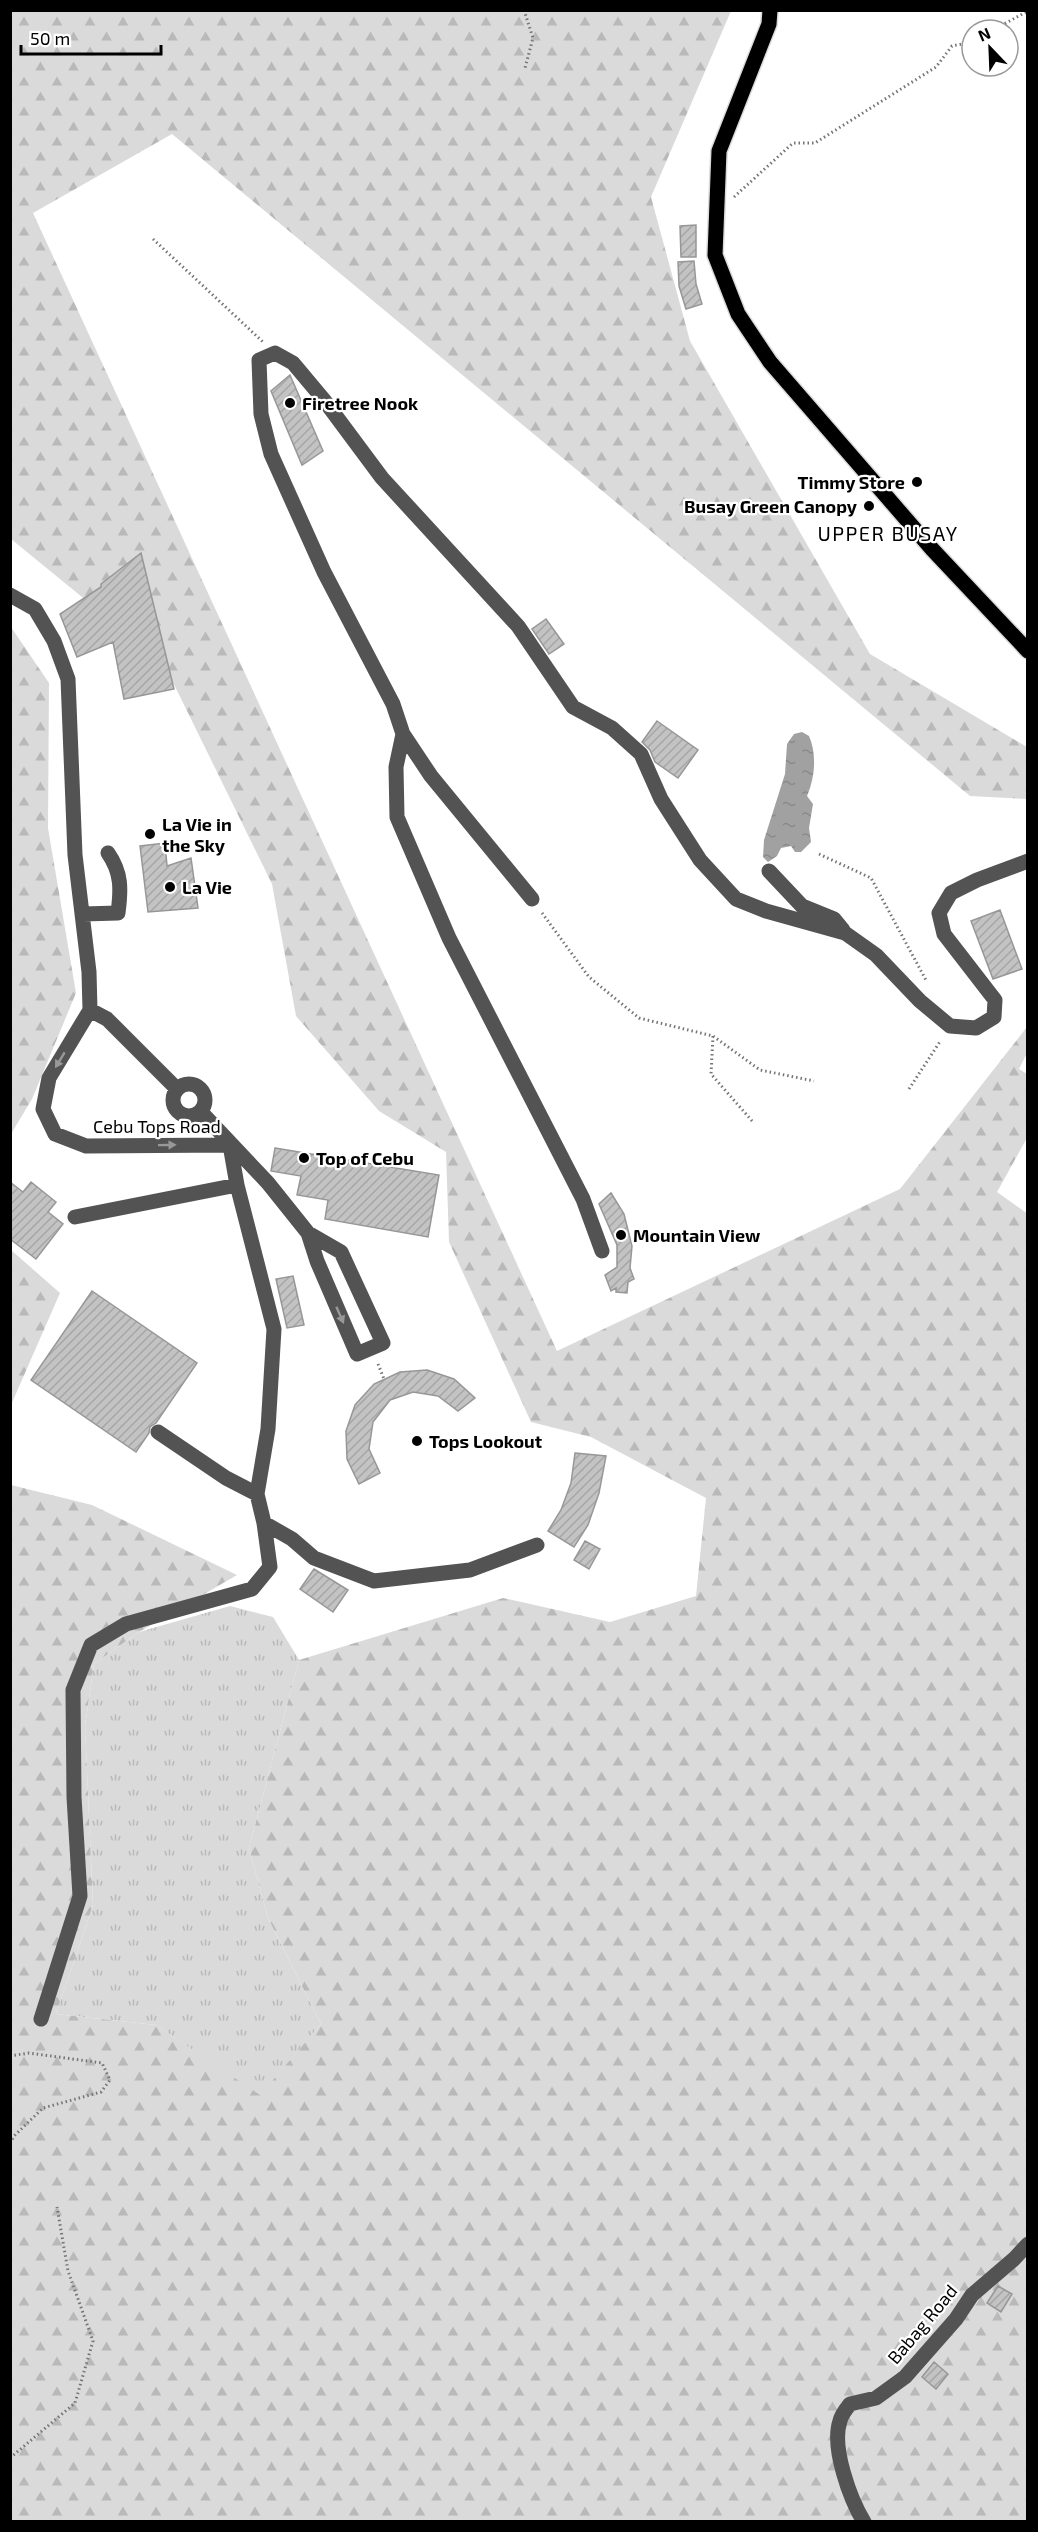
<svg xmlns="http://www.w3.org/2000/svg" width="1038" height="2532" font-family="'Exo 2',sans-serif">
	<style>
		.grass { fill: url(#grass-tufts) }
		.forest { fill: url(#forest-firs) }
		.water { fill: url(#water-ripples) }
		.building { fill: url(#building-hatch); stroke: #979797; stroke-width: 1.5 }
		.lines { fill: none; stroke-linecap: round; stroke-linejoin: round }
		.major-casing { stroke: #dbdbdb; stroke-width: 18 }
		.path { stroke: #757575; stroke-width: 3; stroke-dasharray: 1.5 3; stroke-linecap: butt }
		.minor { stroke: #535353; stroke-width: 15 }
		.major { stroke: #000; stroke-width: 15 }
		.oneway { fill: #989898 }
		.poi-dot { fill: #000; stroke: #fff; stroke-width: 2 }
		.labels { text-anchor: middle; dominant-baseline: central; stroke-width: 4.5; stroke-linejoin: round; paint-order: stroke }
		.poi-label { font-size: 18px; font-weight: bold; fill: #000; stroke: #fff; text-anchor: start }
		.street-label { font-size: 18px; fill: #000; stroke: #fff }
		.neighbourhood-label { font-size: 20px; letter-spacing: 1.5px; fill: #000; stroke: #fff }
	</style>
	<defs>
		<pattern id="grass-tufts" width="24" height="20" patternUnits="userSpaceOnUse" patternTransform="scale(1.5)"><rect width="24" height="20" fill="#dadada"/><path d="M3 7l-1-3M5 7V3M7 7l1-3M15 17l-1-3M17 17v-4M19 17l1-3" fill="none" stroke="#b9b9b9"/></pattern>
		<pattern id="forest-firs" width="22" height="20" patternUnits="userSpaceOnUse" patternTransform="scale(1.5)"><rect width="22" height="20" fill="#dadada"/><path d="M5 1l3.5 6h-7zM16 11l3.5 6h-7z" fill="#b9b9b9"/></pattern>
		<pattern id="water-ripples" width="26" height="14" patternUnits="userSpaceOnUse" patternTransform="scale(1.5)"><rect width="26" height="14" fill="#a1a1a1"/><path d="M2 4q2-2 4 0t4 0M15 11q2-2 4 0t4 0" fill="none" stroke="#898989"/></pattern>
		<pattern id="building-hatch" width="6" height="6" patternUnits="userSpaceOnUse" patternTransform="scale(1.5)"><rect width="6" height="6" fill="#c3c3c3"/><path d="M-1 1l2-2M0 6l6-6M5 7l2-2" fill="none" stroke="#a6a6a6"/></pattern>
	</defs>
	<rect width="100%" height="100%" fill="#fff"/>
	<path class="grass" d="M230,1606L273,1617L299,1660L249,1848L268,1918L321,2024L260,2096L156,2025L56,2014L93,1905L85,1726L94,1664L139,1632Z"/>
	<path class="forest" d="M11,11H731L651,197L690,341L870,654L1027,747V799L970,796L172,134L33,213L557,1351L900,1189L1027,1027V1053L1019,1069L1027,1074V1138L997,1192L1028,1214L1027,2521L11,2522V1485L92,1505L237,1575L139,1632L94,1664L85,1726L93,1905L56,2014L156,2025L260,2095L321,2024L268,1918L249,1848L299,1660L503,1598L610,1622L696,1596L706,1498L591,1437L531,1422L449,1242L446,1152L379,1111L296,1016L272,884L164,664L11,539Z
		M11,627L49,683L48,828L76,993L32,1099L11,1134Z
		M11,1250L60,1293L11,1405Z"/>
	<path class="water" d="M802,732L809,736C817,754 815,778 807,796L813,804L809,828L811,842L801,852H795L791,846L781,848L777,856L768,862L763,857L764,840L785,774L787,744L794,734Z"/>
	<path class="building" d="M696,225V257H681L680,226Z
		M694,261L696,284L702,304L686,309L679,286L678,262Z
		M290,375L323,451L302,465L271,391Z
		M141,553L174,689L124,699L113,642L77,657L60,614L101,587V584Z
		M546,619L564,644L549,654L532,629Z
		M657,721L698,750L678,778L655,762L650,750L642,742Z
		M165,843L167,866L191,858L198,908L148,912L140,846Z
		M1000,910L1022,969L993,979L971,921Z
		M275,1148L439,1175L428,1237L325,1219L328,1200L297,1195L301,1176L271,1171Z
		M10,1182L23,1192L31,1182L56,1202L48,1212L63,1224L36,1259L10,1239Z
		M611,1193L624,1214L632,1246L630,1268L634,1279L628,1282L627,1293L616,1292V1288L611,1291L605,1275L617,1267V1245L599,1204Z
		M293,1276L304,1325L287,1328L276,1279Z
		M92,1291L197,1363L156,1423L150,1427L149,1433L136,1452L31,1380Z
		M427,1370L454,1379L475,1398L458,1411L438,1396L413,1392L390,1400L373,1422L369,1449L380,1473L359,1484L347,1459L346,1431L355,1405L374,1384L400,1372Z
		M575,1453L606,1456L599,1493L588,1525L574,1547L548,1531L561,1510L571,1483Z
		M585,1541L600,1549L589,1569L574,1560Z
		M314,1569L348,1590L333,1612L300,1589Z
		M998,2286L1012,2294L1001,2312L987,2303Z
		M934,2362L948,2374L936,2389L922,2377Z"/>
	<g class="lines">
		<defs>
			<path id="major" d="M770,10L769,24L719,151L715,255L738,314L770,362L932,549L1028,651"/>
		</defs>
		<use href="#major" class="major-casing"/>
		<path class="path" d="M524,10L533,38L525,68
			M993,30L1028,11
			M734,197L793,143H815L936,67L952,46L972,42
			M153,239L263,342
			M819,854L871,878L927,982
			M542,913L589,977L639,1018L713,1036L760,1070L814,1081
			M713,1036L711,1074L753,1122
			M909,1089L941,1040
			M378,1364L384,1379
			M10,2056L29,2053L102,2063L110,2080L101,2092L43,2108L14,2136L10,2144
			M10,2458L75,2403L93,2341L68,2271L57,2207"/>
		<path class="minor" d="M10,595L35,609L54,641L68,679L75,855L89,972L90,1010L49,1078L43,1109L55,1134L86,1146L230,1145
			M403,734L431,776L532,899
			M769,871L802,906L834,919L843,930
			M83,914L118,913C121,890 122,873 108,853
			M90,1010L107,1019L177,1089
			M173 1100a16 16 0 1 1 32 0a16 16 0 1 1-32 0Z
			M201,1112L268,1183L308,1233L317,1261L357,1354L383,1343L341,1252L308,1233
			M75,1217L237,1185
			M602,1251L583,1199L449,938L397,817L396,767L403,734L393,704L324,572L271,454L261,414L259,360L275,353L293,363L324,400L382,478L518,626L573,707L612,728L641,754L661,799L700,860L736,899L766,911L845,933L876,955L920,1001L950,1026L976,1028L994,1017L995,1000L944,934L939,913L951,893L977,880L1028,861
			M158,1432L226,1478L257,1494
			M264,1523L292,1539L314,1558L374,1581L470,1570L537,1545
			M41,2019L80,1896L74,1797L73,1690L91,1645L126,1624L252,1589L270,1567L264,1523L257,1494L268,1429L274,1329L237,1185L230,1145
			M864,2522C850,2499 831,2447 840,2421C841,2415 846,2409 850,2404L876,2398L905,2377L956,2319L972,2295L1014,2259L1028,2244"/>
		<use href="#major" class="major"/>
	</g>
	<defs><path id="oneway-solid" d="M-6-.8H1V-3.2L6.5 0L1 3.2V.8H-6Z" transform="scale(1.5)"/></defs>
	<g class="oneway">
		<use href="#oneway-solid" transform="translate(60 1060) rotate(121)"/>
		<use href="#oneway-solid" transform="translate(167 1145) rotate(-1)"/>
		<use href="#oneway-solid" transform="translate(340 1315) rotate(66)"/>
	</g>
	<g class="poi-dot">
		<circle cx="290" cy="403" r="6"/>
		<circle cx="917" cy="482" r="6"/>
		<circle cx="869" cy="506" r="6"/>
		<circle cx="150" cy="834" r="6"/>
		<circle cx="170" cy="887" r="6"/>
		<circle cx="304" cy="1158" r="6"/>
		<circle cx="621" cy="1235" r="6"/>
		<circle cx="417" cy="1441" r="6"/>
	</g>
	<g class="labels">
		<g class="poi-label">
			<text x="302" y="403">Firetree Nook</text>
			<text x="905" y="482" text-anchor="end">Timmy Store</text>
			<text x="857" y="506" text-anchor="end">Busay Green Canopy</text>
			<text x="162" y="824">La Vie in<tspan x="162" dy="21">the Sky</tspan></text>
			<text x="182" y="887">La Vie</text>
			<text x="316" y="1158">Top of Cebu</text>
			<text x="633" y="1235">Mountain View</text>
			<text x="429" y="1441">Tops Lookout</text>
		</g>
		<g class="street-label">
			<text x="157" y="1126">Cebu Tops Road</text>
			<text transform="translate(922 2324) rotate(-50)">Babag Road</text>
		</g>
		<g class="neighbourhood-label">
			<text x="888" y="533">UPPER BUSAY</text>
		</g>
	</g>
	<rect width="1038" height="2532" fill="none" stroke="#000000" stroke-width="24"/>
	<g transform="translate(990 48) rotate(337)"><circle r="28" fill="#ffffff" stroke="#999999" stroke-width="1.5"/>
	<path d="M0-4.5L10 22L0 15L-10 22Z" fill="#000000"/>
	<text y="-9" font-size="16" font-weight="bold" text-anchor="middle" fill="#000000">N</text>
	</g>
	<path d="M21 45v9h140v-9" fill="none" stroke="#000000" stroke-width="3"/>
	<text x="30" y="45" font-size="18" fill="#000000" stroke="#ffffff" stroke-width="4.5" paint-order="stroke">50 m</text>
</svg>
